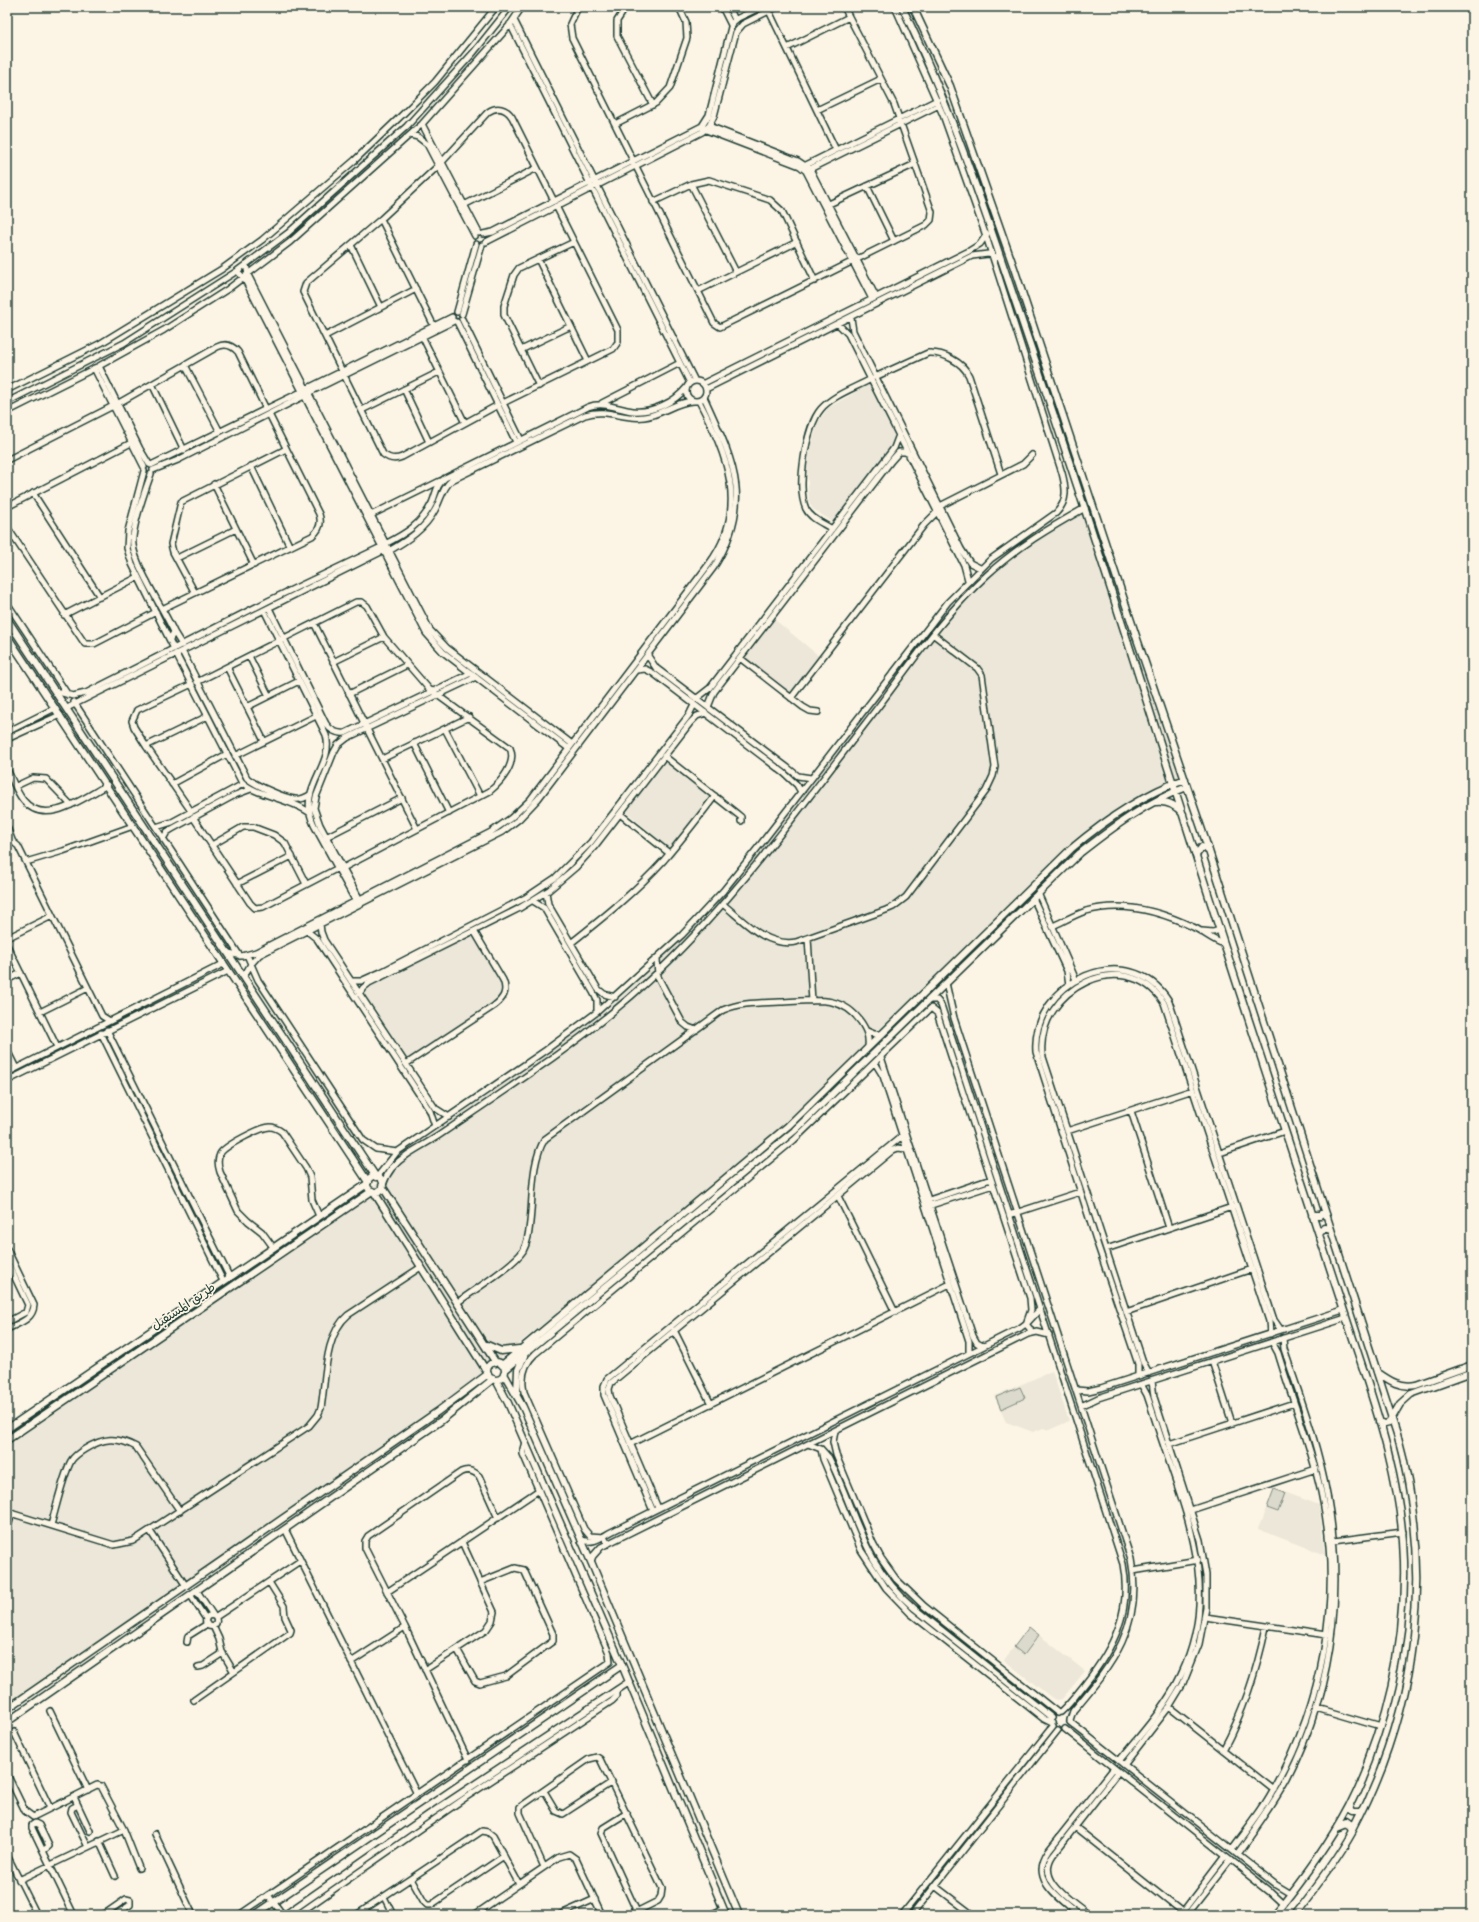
<svg xmlns="http://www.w3.org/2000/svg" width="1479" height="1922" font-family="Delius,'Playpen Sans Arabic',sans-serif">
	<style>
		.built { fill: #ece7d8 }
		.green { fill: #dcdacc; stroke: #7e8c80 }
		.lines { fill: none; stroke-linecap: round; stroke-linejoin: round }
		.minor-casing { stroke: #1f3d34; stroke-width: 8 }
		.tertiary-casing { stroke: #1f3d34; stroke-width: 9 }
		.minor { stroke: #fcf5e5; stroke-width: 5 }
		.tertiary { stroke: #fcf5e5; stroke-width: 6 }
		.labels { text-anchor: middle; dominant-baseline: central; stroke-width: 3.5; stroke-linejoin: round; paint-order: stroke }
		.street-label { font-size: 13px; fill: #1f3d34; stroke: #fcf5e5 }
	</style>
	<rect width="100%" height="100%" fill="#fcf5e5"/>
	<filter id="ink" filterUnits="userSpaceOnUse"><feTurbulence type="fractalNoise" baseFrequency=".025" numOctaves="2"/><feDisplacementMap in="SourceGraphic" scale="8" xChannelSelector="R" yChannelSelector="G"/><feConvolveMatrix kernelMatrix="1 2 1 2 8 2 1 2 1" color-interpolation-filters="sRGB"/></filter>
	<g filter="url(#ink)">
		<path class="built" d="M875,381L906,443L894,452L838,525L813,509L809,502L807,462L813,439L818,422L828,408Z
			M1087,505L1181,784L1148,799L1106,825L1078,846L789,1128L437,1409L7,1706V1436L377,1184L397,1158L605,1012L686,935L735,881L965,587L997,558L1031,534L1057,518Z
			M769,615L819,656L791,694L739,655Z
			M660,758L711,797L669,848L622,808Z
			M471,930L500,979L502,987L501,996L499,998L403,1063L353,989Z
			M1052,1371L1069,1421L1049,1430L1043,1428L1033,1432L1006,1422L994,1396Z
			M1274,1488L1319,1505L1325,1555L1258,1529Z
			M1029,1627L1085,1671L1062,1699L1058,1700L1052,1698L1004,1660Z"/>
		<path class="green" d="M1020,1387L1025,1398L1001,1409L996,1397Z
			M1274,1489L1285,1493L1278,1512L1267,1508Z
			M1029,1627L1039,1635L1024,1655L1014,1647Z"/>
		<g class="lines">
			<defs>
				<path id="minor" d="M578,7L570,24L572,38L714,323L720,327L926,225L931,220L932,212L894,104L844,7
					M626,7L617,21V36L653,105
					M722,7L731,25
					M729,7L735,20
					M769,11L836,150
					M514,20L695,381
					M510,24L690,383
					M787,48L849,17
					M817,110L881,79
					M422,124L479,233
					M615,124L656,103L670,88L687,38L686,22L679,7
					M709,126L798,161L810,169L876,297
					M706,130L800,166L806,171L872,299
					M410,135L418,137L427,144L475,236
					M442,162L488,112C497,106 506,108 512,117L554,201
					M806,165L937,100
					M438,166L381,219L306,283L303,292L383,454C389,459 395,460 402,457L498,405
					M810,169L939,105
					M691,184L736,272
					M867,186L894,241
					M653,202L691,184L709,180L770,200L782,211L815,281
					M829,204L915,164
					M464,205L537,168
					M381,219L434,326
					M483,234L493,232L702,126L709,115L732,23L738,18L761,7
					M486,242L702,132L709,126L714,116L736,32L743,24L777,7
					M351,245L381,307
					M538,259L588,361
					M246,264L248,275L430,630L447,648L572,744
					M237,271L244,278L426,633L443,652L568,748
					M698,291L797,242
					M457,312L476,244
					M462,314L482,245
					M851,318L853,331L961,549L970,563L980,568
					M462,319L521,440
					M457,322L516,442
					M838,324L848,334L964,565L968,580
					M325,336L416,289
					M422,336L465,423
					M521,350L571,326
					M185,365L220,432
					M99,366L140,449L149,464
					M94,368L144,467
					M875,377L928,353C943,352 963,362 969,376L1001,474
					M686 391a10 10 0 1 1 20 0a10 10 0 1 1-20 0Z
					M704,383L969,251L980,244L987,234
					M152,384L184,450
					M539,386L504,315V306L514,275L519,268L574,242
					M306,389L452,317
					M404,389L429,442
					M706,389L972,256L988,254L1000,258
					M7,390L101,343L222,269L262,240L355,160L402,115L435,82L496,7
					M308,393L454,321
					M7,402L124,343L237,271L288,233L407,126L474,52L510,7
					M503,403L613,349L618,342V330L556,206
					M602,403L680,363
					M117,404L217,347C225,343 232,345 238,352L266,409
					M362,410L439,372
					M7,412L99,366L164,330L228,289L290,242L422,124L509,26L522,7
					M7,460L113,406
					M151,465L301,392
					M251,466L290,547
					M153,470L178,460L304,396
					M144,471L128,531L127,548L132,564L174,649
					M151,474C145,491 131,528 133,545C135,566 164,610 174,632L170,639
					M214,484L254,565
					M33,493L100,597
					M940,506L1023,464L1032,455
					M7,507L131,443
					M371,515L440,481
					M7,527L85,644H94L156,612
					M832,529C823,523 811,519 806,509C796,488 806,426 821,409C833,395 855,388 871,379
					M385,544C405,534 422,524 432,503C436,494 436,485 445,478L588,407C604,401 617,409 633,411C652,413 675,402 686,388
					M389,551C408,540 425,529 435,510C441,500 442,488 452,480L585,415C608,408 623,420 644,417C662,415 676,401 694,401
					M177,558L236,529
					M195,593L173,552L171,544L181,502L286,449
					M7,603L68,695
					M269,608L326,724C331,731 337,734 345,733L471,673
					M162,609L312,536C320,530 322,523 319,514L269,414
					M264,610L326,735C335,766 296,788 314,825L355,900
					M64,615L138,577
					M314,623L417,829
					M174,632L182,645
					M182,651L247,778C255,785 284,798 295,799C300,800 305,798 310,795
					M176,654L241,781C254,796 291,798 310,813
					M249,656L269,696
					M648,656L656,668L788,768L798,776L811,778
					M740,658L803,707L810,711L818,712
					M333,662L384,637
					M227,667L264,741
					M637,670L645,669L653,673L784,773L797,785L801,792
					M197,682L356,602H362L367,606L384,637L429,689L510,748C517,763 501,782 490,791L343,868
					M55,691L73,696L86,693L270,600L381,547
					M349,694L407,665
					M791,698L924,525L937,512
					M696,699L710,688L894,448L899,435
					M74,702L240,956
					M247,707L299,681
					M708,707L714,692L891,461L899,452H905L909,454
					M67,708L383,551
					M445,729L480,796
					M7,732L55,708
					M7,739L60,715
					M414,743L449,813
					M146,746L208,716
					M235,756L316,716
					M664,756L736,813L741,817V821
					M382,759L469,717
					M7,769C12,779 16,791 23,800C45,828 83,798 107,785
					M172,784L227,754
					M16,786L33,778L46,779L71,805
					M191,811L146,746L134,727L132,721L137,710L192,684
					M620,814L669,853
					M193,817L250,903L255,908L263,907L338,868
					M7,827L12,840
					M156,827L172,822L243,784
					M7,837L18,846L102,1016L110,1021
					M326,837L402,798
					M163,839L167,832L172,829L235,795L251,789
					M212,845L243,827H253L274,835L285,843L306,884
					M26,862L63,851L133,826
					M237,884L292,856
					M546,892L548,904L598,989L604,994L615,997
					M1038,893L1076,980
					M359,898L320,825L314,808L316,797L334,752L338,745L347,738L476,677
					M1033,898L1067,971L1069,985
					M533,901L544,908L593,992L597,1000V1012
					M724,905C745,922 766,947 796,942L886,910L893,907L906,897L986,791L993,776L995,767L982,675L977,668L934,635
					M320,924L321,932L324,940L435,1108L449,1117
					M1053,926C1064,921 1074,915 1086,911C1122,901 1160,911 1193,927C1204,932 1212,940 1224,944
					M307,931L317,939L430,1111L435,1126
					M1202,931L1213,932L1220,930
					M7,938L52,916
					M808,938L812,1001
					M571,943C604,917 636,891 664,860C682,839 699,817 715,796
					M7,945L57,1047
					M229,953L242,956L256,952L491,832L511,818L530,800L709,564C750,509 727,455 699,401
					M247,955L258,980L363,1140L376,1149L397,1152
					M657,959L658,977L682,1022L688,1027L696,1030
					M244,976L251,964L259,955L502,832L519,819L538,799L714,567C755,501 733,461 704,397
					M7,980L21,973
					M351,981H361L381,972L525,898L555,878L591,842L689,715L694,705
					M946,983L954,1018L1131,1559C1144,1625 1113,1664 1073,1711L1070,1720
					M359,994L363,988L369,983L518,909L549,890L576,867L595,846L690,723L697,716L706,713
					M930,1000H937L941,1005L1123,1564C1132,1611 1114,1648 1085,1684C1077,1694 1070,1704 1061,1712
					M40,1012L88,988
					M107,1030L229,1276
					M867,1031L874,1034H882
					M101,1033L223,1281
					M7,1050L16,1068
					M881,1057L973,1336L977,1343L983,1346
					M875,1063L883,1076L969,1341V1353
					M406,1064L494,1006C503,999 508,992 503,980L474,931
					M7,1073L223,964
					M7,1081L228,971
					M1131,1111L1169,1228
					M1067,1131L1193,1090
					M1220,1153L1285,1131
					M377,1177L397,1152L546,1050L597,1012L682,935L723,891L760,845L948,602L991,559L1056,513C1068,501 1066,488 1062,473L986,236L943,115L895,7
					M383,1185C385,1179 388,1173 392,1168C405,1153 425,1145 441,1134C478,1109 515,1084 551,1059C589,1032 625,1003 659,971C737,896 799,810 865,724C904,674 940,618 987,575C1016,548 1051,527 1085,508
					M838,1196L895,1312
					M929,1200L991,1179
					M931,1205L993,1185
					M1009,1215L1080,1192
					M273,1247L262,1232L248,1221L238,1211L220,1172C218,1166 217,1160 220,1154C224,1146 261,1127 270,1127C275,1127 278,1129 282,1132L306,1168L310,1177L312,1200L319,1216
					M7,1249L34,1305C33,1320 19,1323 7,1329
					M1106,1249L1232,1207
					M7,1261L28,1305L26,1312L7,1322
					M458,1302C474,1290 513,1266 523,1251C528,1242 529,1232 530,1222C533,1197 531,1160 545,1139L723,1010C741,1002 761,1003 780,1002C811,1001 841,993 861,1022C867,1031 869,1037 868,1047
					M1126,1312L1252,1269
					M674,1330L711,1404
					M1212,1361L1232,1423
					M1149,1373L1143,1362L1042,1054C1036,990 1125,943 1164,1003L1269,1321L1270,1334
					M1138,1376V1364L1098,1246L1036,1052C1031,982 1128,936 1169,1001L1274,1320L1281,1330
					M1076,1390L1088,1391L1101,1388L1343,1310
					M1081,1406L1098,1398L1346,1318
					M835,1431L833,1442L836,1455L873,1543L881,1558L896,1579L924,1606L1058,1713
					M630,1444L950,1284
					M808,1444L821,1449L829,1458C858,1516 862,1563 914,1608L1052,1718
					M1169,1444L1294,1403
					M821,1449L823,1459L861,1550L886,1588L910,1613L1044,1719L1052,1723
					M658,1508L610,1396L609,1389L611,1383L893,1150L898,1148L906,1149
					M1191,1510L1316,1469
					M653,1511L604,1395V1386L607,1379L902,1136
					M7,1512L114,1545L133,1541L309,1426L318,1415L321,1408C326,1379 324,1335 348,1315L421,1267
					M51,1525C56,1508 63,1476 71,1461C74,1456 80,1452 85,1449C103,1438 117,1436 136,1447L180,1511
					M285,1529L417,1794
					M7,1530L12,1513
					M150,1531L186,1586
					M581,1540C594,1544 600,1538 611,1532L1020,1328L1028,1322L1040,1309
					M1334,1541L1403,1532
					M608,1544L604,1537L590,1536L584,1529L524,1392C521,1378 524,1364 535,1354L794,1140L931,1008L937,1013L1030,1298L1031,1310L1026,1324L1030,1329L1031,1333
					M591,1561L593,1556L601,1547L1028,1334L1037,1332L1049,1335
					M1133,1571L1198,1560
					M197,1591L213,1615
					M387,1592L539,1490
					M191,1596L206,1619
					M205.5 1621a5.5 5.5 0 1 1 11 0a5.5 5.5 0 1 1-11 0Z
					M216,1617L300,1561
					M1205,1617L1327,1635
					M213,1626L219,1639L222,1652L234,1672
					M187,1642L188,1636L207,1624
					M457,1649L475,1681L480,1683L506,1676L553,1641V1634L524,1570L515,1568L480,1582
					M351,1662L405,1627
					M198,1667L203,1666L223,1653
					M425,1670L486,1630L492,1621L494,1612L462,1542
					M194,1700L290,1633L291,1630L285,1617L284,1606L269,1582
					M1169,1707L1274,1790
					M1316,1708L1381,1727
					M50,1711L88,1790
					M1070,1722L1276,1885L1291,1894
					M1065,1729L1270,1892L1283,1904
					M14,1732L50,1808
					M1223,1750C1244,1711 1257,1670 1266,1627
					M468,1760L405,1627L365,1548V1541L368,1536L461,1472C468,1469 474,1471 479,1476L498,1518
					M1119,1761C1141,1734 1166,1707 1181,1675C1225,1584 1180,1501 1153,1413L1147,1395L1141,1384
					M1124,1765L1169,1707L1183,1684L1199,1644L1206,1608V1575L1200,1540L1154,1397L1152,1381
					M7,1774L25,1811L33,1817L97,1785L101,1786L124,1830L139,1868
					M544,1791L556,1811L563,1814L612,1782
					M74,1797L90,1831
					M78,1805L72,1808L71,1812L88,1847
					M627,1813L603,1828L601,1833L637,1912
					M1075,1827L1182,1912
					M155,1834L193,1915
					M99,1841L115,1876
					M1232,1850C1244,1833 1258,1817 1269,1798C1323,1707 1344,1597 1321,1492C1311,1445 1292,1400 1278,1353L1272,1342
					M43,1851L49,1846L39,1825L35,1823L32,1825V1828L73,1913
					M1237,1854C1254,1830 1273,1805 1287,1779C1337,1682 1347,1572 1321,1467C1312,1427 1297,1388 1284,1349L1283,1338
					M7,1855L37,1915
					M544,1867L520,1813V1807L589,1759L597,1757L600,1759L662,1888L661,1896L658,1901L630,1915
					M411,1879L424,1902L427,1905H431L504,1856
					M19,1880L124,1830
					M935,1886L973,1915
					M268,1895L283,1915
					M384,1897L393,1915
					M103,1915L126,1899L130,1900V1905L115,1915
					M239,1915L610,1662L609,1653L523,1454V1449L525,1442
					M297,1915L465,1798L612,1701L617,1696V1690
					M356,1915L482,1831L488,1832L493,1836L519,1884
					M474,1915L559,1857L569,1854L576,1859L602,1915
					M559,1915L595,1899
					M710,1915L723,1909
					M902,1915L1053,1726
					M912,1915L1058,1730
					M1079,1915C1059,1898 1028,1880 1049,1850L1114,1768
					M1089,1915C1073,1901 1035,1881 1053,1855L1118,1772
					M1180,1915L1225,1856
					M1187,1915L1230,1860"/>
				<path id="tertiary" d="M902,7C954,113 990,227 1028,339C1102,554 1168,771 1238,987C1273,1093 1307,1199 1342,1305C1369,1389 1402,1472 1404,1561C1406,1645 1387,1731 1349,1806C1328,1846 1302,1881 1274,1915
					M913,7L950,86L1014,268L1137,639L1209,851L1397,1434C1435,1571 1419,1705 1353,1831C1337,1860 1315,1889 1294,1915
					M7,619L376,1177
					M7,636L368,1182
					M1156,802C1167,801 1176,805 1183,814
					M1196,855L1202,847L1209,851
					M367 1184a8 8 0 1 1 16 0a8 8 0 1 1-16 0Z
					M382,1186L496,1363
					M374,1192L487,1372
					M1312,1215H1321L1325,1211
					M1319,1234L1324,1228L1331,1230
					M487,1345L501,1351L519,1349
					M487 1371a9 9 0 1 1 18 0a9 9 0 1 1-18 0Z
					M502,1365L788,1126L1071,849C1104,821 1143,794 1185,779
					M505,1370L794,1131L1080,853C1113,827 1148,801 1187,787
					M1377,1372C1390,1381 1400,1388 1416,1385L1472,1365
					M504,1374L523,1407L592,1564L739,1915
					M496,1380L508,1403L622,1665L726,1915
					M517,1393L518,1370L524,1356
					M1379,1422L1385,1424L1389,1423L1400,1404L1411,1394L1472,1372
					M7,1429L367,1184
					M7,1440L372,1191
					M7,1709L437,1412L488,1374
					M7,1722L442,1420L493,1379
					M1350,1804L1351,1810L1353,1813H1361
					M1337,1828L1347,1824L1351,1827L1353,1831
					M255,1915L622,1665
					M285,1915L430,1814L629,1682"/>
			</defs>
			<use href="#minor" class="minor-casing"/>
			<use href="#tertiary" class="tertiary-casing"/>
			<use href="#minor" class="minor"/>
			<use href="#tertiary" class="tertiary"/>
		</g>
	</g>
	<g class="labels">
		<g class="street-label">
			<text transform="translate(183 1306) rotate(-34)">طريق المستقبل</text>
		</g>
	</g>
	<rect width="1479" height="1922" fill="none" stroke="#fcf5e5" stroke-width="24"/>
	<rect x="12" y="12" width="1455" height="1898" fill="none" stroke="#1f3d34" stroke-width="1.5" filter="url(#ink)"/>
</svg>
